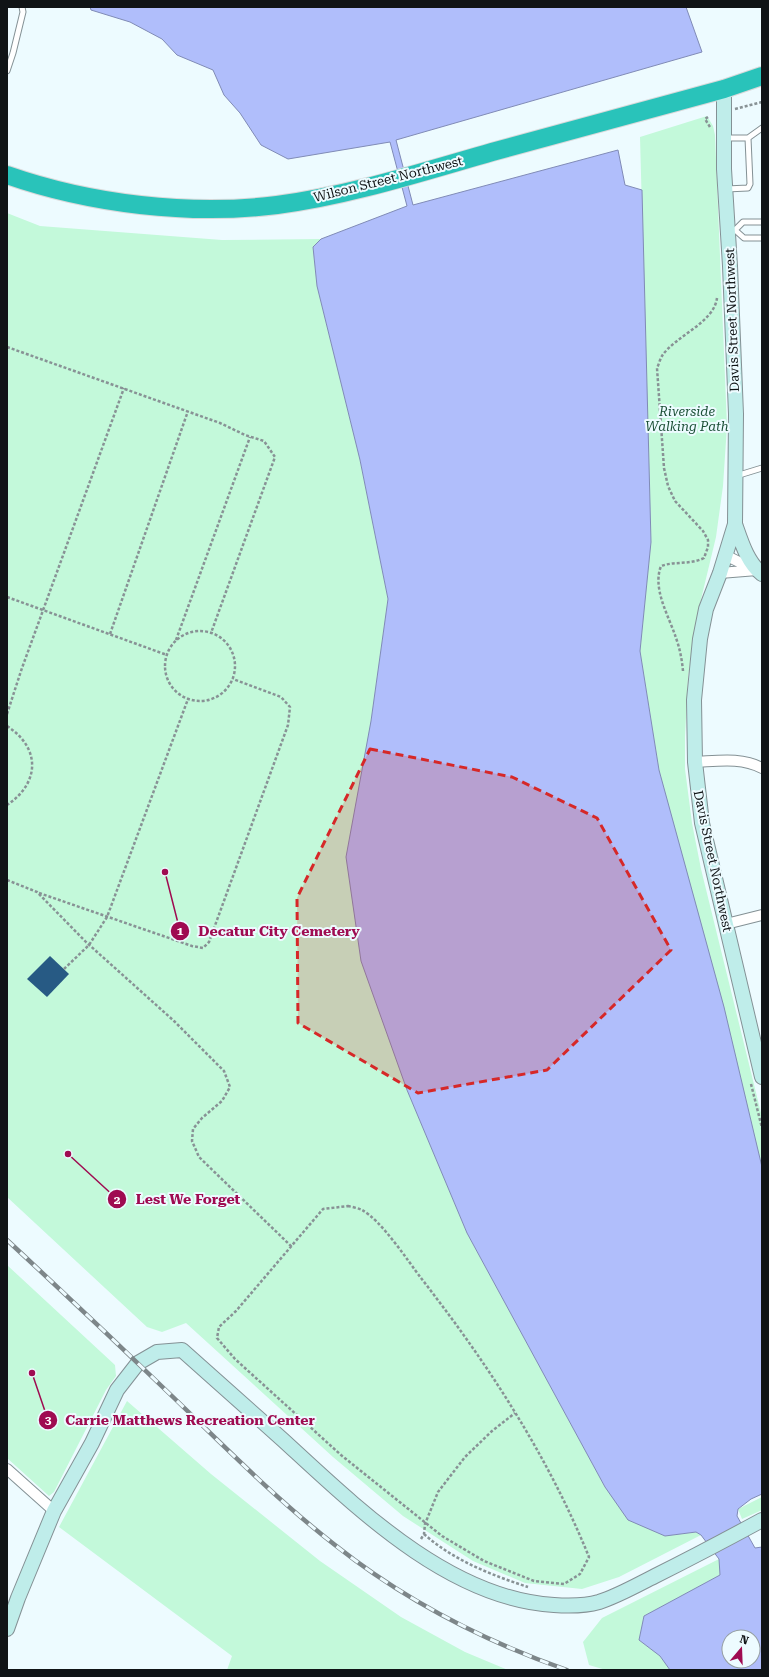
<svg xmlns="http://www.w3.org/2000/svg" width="769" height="1677" font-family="'Roboto Serif',serif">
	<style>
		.green { fill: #c3f9da }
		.water { fill: #b0befb; stroke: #808bb6; fill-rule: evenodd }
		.building { fill: #275a84 }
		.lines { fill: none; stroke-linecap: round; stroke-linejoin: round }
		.lane-casing { stroke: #849195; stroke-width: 7 }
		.street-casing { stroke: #849195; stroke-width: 12 }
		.secondary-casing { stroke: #849195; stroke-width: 16 }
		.highway-casing { stroke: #d9d9da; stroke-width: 20 }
		.path { stroke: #889295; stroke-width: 2.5; stroke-dasharray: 3 2; stroke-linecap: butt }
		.lane { stroke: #fff; stroke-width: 5 }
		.street { stroke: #fff; stroke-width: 10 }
		.secondary { stroke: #bfedea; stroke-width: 14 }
		.highway { stroke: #29c3ba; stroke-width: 18 }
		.rail-casing { stroke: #7d8689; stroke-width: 4.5 }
		.rail { stroke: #edfbff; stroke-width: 3; stroke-dasharray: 9; stroke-linecap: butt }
		.marked { fill: #d62828; fill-opacity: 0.2; stroke: #d62828; stroke-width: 3; stroke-dasharray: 8 5; stroke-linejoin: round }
		.labels { text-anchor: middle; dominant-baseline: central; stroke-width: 4; stroke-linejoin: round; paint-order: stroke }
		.street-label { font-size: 13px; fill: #101416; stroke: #edfbff }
		.park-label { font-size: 13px; font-style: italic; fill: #1c5037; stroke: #edfbff }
		.leader { fill: none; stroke: #9f0b51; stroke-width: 1.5 }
		.callout-dot { fill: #9f0b51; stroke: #edfbff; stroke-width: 1.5 }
		.mark-label { font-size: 12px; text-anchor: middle; font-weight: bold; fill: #fff }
		.callout-label { font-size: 14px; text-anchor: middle; font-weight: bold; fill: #9f0b51; stroke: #edfbff; stroke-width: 4; stroke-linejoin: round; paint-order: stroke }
	</style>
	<rect width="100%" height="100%" fill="#edfbff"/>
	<path class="green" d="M707,116L713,126L715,135L727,426L723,486L716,537L697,616L688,677L685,737V769L692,823L701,869L762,1117V1178L659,770L640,651L651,542L640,137Z
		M7,213L40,226L222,240L321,239L313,247L317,286L360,460L388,599L371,721L407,1090L467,1233L605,1487L665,1536L696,1532L701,1535L619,1577L582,1589L525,1583L473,1561L403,1516L333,1457L186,1323L162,1332L147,1327L7,1197Z
		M7,1265L115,1365L116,1376L106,1390L54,1492L49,1496L7,1458Z
		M127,1401L211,1474L320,1561L401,1617L465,1652L508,1670H227L232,1656L59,1527Z
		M762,1497V1510L742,1519L738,1509Z
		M719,1559L720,1575L644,1616L639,1640L660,1656L670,1670H606L589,1665L583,1642L602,1618Z"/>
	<path class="water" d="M90,7H686L702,52L396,140L413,205L618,150L625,185L642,190L651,542L640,651L659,770L724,1007L762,1167V1494L751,1499L738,1509L737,1516L755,1548L762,1547V1670H670L660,1656L639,1640L644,1616L720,1575L719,1559L701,1535L696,1532L665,1536L628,1520L605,1487L467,1233L407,1090L361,961L346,857L371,721L388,599L360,460L317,286L313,247L321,239L407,206L390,142L288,159L261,145L240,113L224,95L213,70L177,55L162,39L130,22L91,10ZM729,1637H753V1661H729Z"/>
	<path class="building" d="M50,956L69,974L47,997L27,979Z"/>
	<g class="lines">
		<defs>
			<path id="lane" d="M7,71L13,53L23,12L22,7
				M725,138H748L750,184L748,188L726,189
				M748,138L762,128
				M735,230L744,238H762
				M728,231L735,230L743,222H762
				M736,476L762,468"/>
			<path id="street" d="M725,555L755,570
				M720,573L757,570
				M695,762C718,761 741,757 762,768
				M726,924L762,915
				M7,1469L54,1511"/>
			<path id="secondary" d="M724,89V169L730,266L736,414L735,524L720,573L706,609L700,639L694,700L695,762L702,823L762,1077
				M735,524C741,541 747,562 762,574
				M7,1629L18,1598L54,1511L92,1443L117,1390L138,1363L157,1352L182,1350C216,1380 249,1410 283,1440C356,1507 449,1599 554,1605C568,1606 585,1606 599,1602C618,1596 637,1585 655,1576C691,1558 727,1539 762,1520"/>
			<path id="highway" d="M7,175C90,204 190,216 277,205C348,196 422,172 492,152C569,131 646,110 724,89L762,76"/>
		</defs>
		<use href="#lane" class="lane-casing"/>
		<use href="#street" class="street-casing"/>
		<use href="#secondary" class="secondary-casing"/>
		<use href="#highway" class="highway-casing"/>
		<path class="path" d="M735,109L762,102
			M708,117L705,119L710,127
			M7,347L220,423L245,435L264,441L275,457L211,633
			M7,597L167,655
			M165 666a35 35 0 1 1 70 0a35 35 0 1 1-70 0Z
			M110,634L188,411
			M176,640L250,437
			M683,671C682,660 680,649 676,638C669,616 652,589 661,566C675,561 690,565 704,558L708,547V540L703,531L675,501L668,486L664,468L657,368C659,364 660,359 662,356C675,336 714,323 717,298
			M7,714L22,668L124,388
			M7,726C41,748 40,783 7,805
			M7,880L37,892L86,942L174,1021L224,1071L230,1087L222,1101L202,1118L193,1129L192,1141L199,1157L292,1247
			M39,893L192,946L203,948L209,942L288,725L290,707L281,697L233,679
			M64,969L89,945L107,917L188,699
			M751,1084L762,1128
			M348,1206C352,1207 358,1208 362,1210C381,1220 408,1261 421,1278C488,1364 548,1456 589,1557L580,1574L564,1584L534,1581L484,1561L442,1536L341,1455L235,1359L217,1338L219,1327L236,1311L323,1209Z
			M424,1534C453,1560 491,1575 528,1587
			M421,1539L424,1534L425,1524L438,1492L465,1457L492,1431L515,1413"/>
		<use href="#lane" class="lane"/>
		<use href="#street" class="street"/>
		<use href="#secondary" class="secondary"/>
		<use href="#highway" class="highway"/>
		<defs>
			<path id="rail" d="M7,1240C63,1292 118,1344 173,1397C226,1448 277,1500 335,1545C403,1599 484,1641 567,1670"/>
		</defs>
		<use href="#rail" class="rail-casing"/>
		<use href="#rail" class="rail"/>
	</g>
	<path class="marked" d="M370,749L512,777L597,818L671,950L547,1070L418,1093L298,1023L297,898Z"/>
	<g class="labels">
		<g class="street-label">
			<text transform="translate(388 179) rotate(-14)">Wilson Street Northwest</text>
			<text transform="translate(732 320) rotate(-92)">Davis Street Northwest</text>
			<text transform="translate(713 861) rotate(78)">Davis Street Northwest</text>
		</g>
		<g class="park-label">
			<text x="687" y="411">Riverside<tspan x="687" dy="15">Walking Path</tspan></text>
		</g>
	</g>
	<path class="leader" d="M165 872L180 931M68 1154L117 1199M32 1373L48 1420"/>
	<g class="callout-dot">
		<circle cx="165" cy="872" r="4"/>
		<circle cx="68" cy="1154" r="4"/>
		<circle cx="32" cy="1373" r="4"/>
		<circle cx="180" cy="931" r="10"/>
		<circle cx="117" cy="1199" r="10"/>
		<circle cx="48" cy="1420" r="10"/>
	</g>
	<g class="mark-label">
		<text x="180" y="935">1</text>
		<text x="117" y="1204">2</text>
		<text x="48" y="1424">3</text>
	</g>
	<g class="callout-label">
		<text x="279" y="936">Decatur City Cemetery</text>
		<text x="188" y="1204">Lest We Forget</text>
		<text x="190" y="1425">Carrie Matthews Recreation Center</text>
	</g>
	<rect width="769" height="1677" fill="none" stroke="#101416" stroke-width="16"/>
	<g transform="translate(741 1649) rotate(19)"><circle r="19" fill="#edfbff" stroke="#959fa2"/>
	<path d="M0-3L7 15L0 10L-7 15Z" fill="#9f0b51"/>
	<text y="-6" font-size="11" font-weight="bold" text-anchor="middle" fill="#101416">N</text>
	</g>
</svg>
